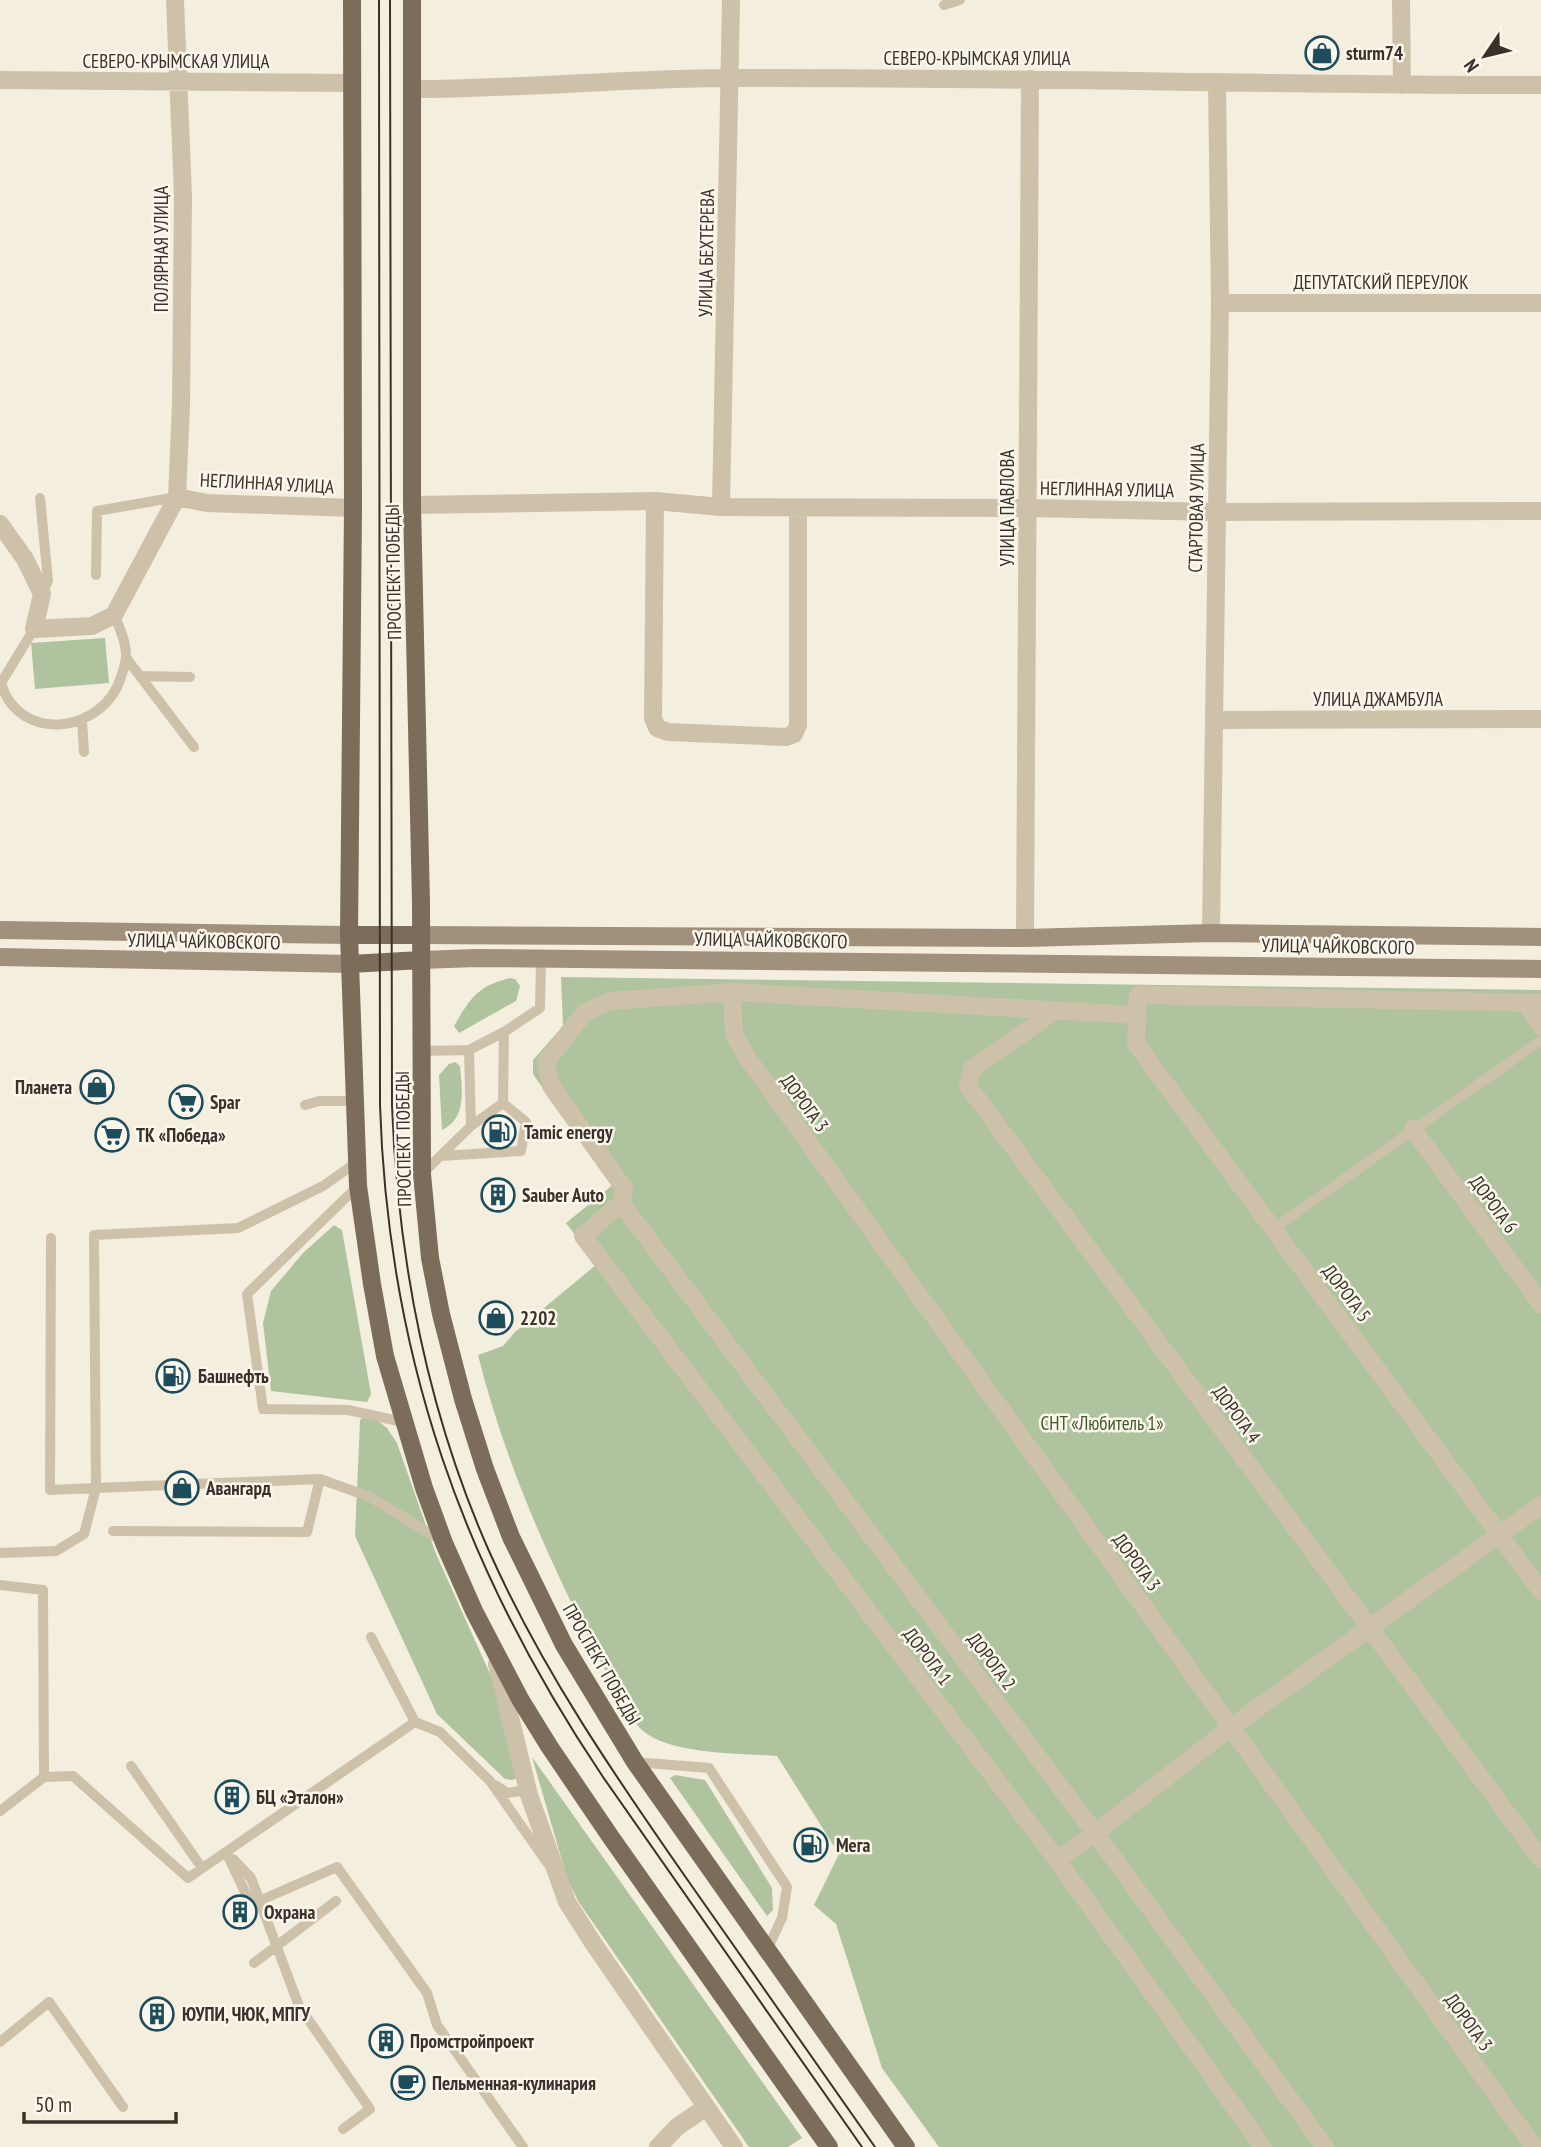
<svg xmlns="http://www.w3.org/2000/svg" width="1541" height="2147" font-family="'PT Sans Narrow',sans-serif">
	<style>
		.green { fill: #afc49e }
		.lines { fill: none; stroke-linecap: round; stroke-linejoin: round }
		.lane { stroke: #cdc1aa; stroke-width: 10 }
		.street { stroke: #cdc1aa; stroke-width: 18 }
		.secondary { stroke: #a1907b; stroke-width: 18 }
		.primary { stroke: #7c6c5a; stroke-width: 18 }
		.tram { stroke: #3a322a; stroke-width: 2 }
		.labels { text-anchor: middle; dominant-baseline: central; stroke-width: 5; stroke-linejoin: round; paint-order: stroke }
		.poi-label { font-size: 19px; font-weight: bold; fill: #3a322a; stroke: #fbf7ec; text-anchor: start }
		.street-label { font-size: 19px; fill: #3a322a; stroke: #fbf7ec }
		.park-label { font-size: 19px; fill: #40592c; stroke: #fbf7ec }
	</style>
	<rect width="100%" height="100%" fill="#f4eedf"/>
	<path class="green" d="M105,638L109,683L35,689L31,643Z
		M561,977L1541,990V2147H939L882,2068L836,1924L814,1905L839,1854L777,1756C740,1753 670,1755 642,1730C625,1714 607,1673 596,1652C547,1557 504,1459 478,1355L503,1346L515,1332L597,1264L566,1223L615,1183L578,1139L533,1074V1060L563,1026Z
		M510,978L515,979L520,986L516,1001L459,1033L454,1026C470,999 477,986 510,978Z
		M455,1062L460,1066C462,1089 467,1119 442,1130L439,1075L449,1064Z
		M334,1225L342,1230L371,1394L367,1402L271,1391L263,1323L271,1291L303,1253Z
		M368,1413L387,1428L397,1443L436,1554L495,1685L520,1776L513,1780L505,1779L437,1714L355,1536L360,1420Z
		M532,1757L802,2138L788,2147H749L578,1901L567,1878Z
		M675,1775L705,1780L772,1888L773,1910L767,1916L670,1778Z"/>
	<g class="lines">
		<path class="lane" d="M944,5L960,0
			M40,498L48,581L42,594
			M96,575L97,511L177,497
			M34,629L1,683C19,745 104,733 121,677C123,670 126,663 126,656C126,642 120,628 114,615
			M127,659L194,747
			M141,676L190,677
			M82,721L84,752
			M469,1050L504,1032L540,1008L541,959
			M422,1051L469,1050L471,1126L422,1174
			M305,1105L319,1101H354
			M471,1126L503,1103L504,1032
			M440,1156L521,1151L526,1122L503,1103
			M357,1162L323,1186L238,1228L94,1235L96,1488L320,1479L370,1497L444,1542
			M358,1186L247,1294L263,1409L348,1410L403,1422
			M1273,1229L1541,1040
			M113,1531L307,1532L320,1479
			M0,1553L56,1551L84,1534L96,1488L50,1490L51,1238
			M0,1585L43,1590L44,1777
			M371,1637L415,1722
			M635,1762L709,1768L787,1887L782,1918L767,1950
			M131,1766L202,1868
			M495,1785L507,1793L521,1791L529,1795
			M0,1811L44,1777L73,1776L188,1878L415,1722L440,1732L490,1781L548,1864
			M226,1852L246,1894L259,1901L337,1867L427,1993L437,2025L523,2147
			M233,1859L251,1878L299,2006L370,2109L343,2129
			M254,1963L336,1901
			M0,2042L49,2002L123,2107"/>
		<path class="street" d="M175,0L183,196L181,405L177,497
			M1401,0L1402,85
			M0,80L352,83
			M412,89C520,89 628,78 735,78C1004,77 1272,85 1541,85
			M1220,303H1541
			M655,501L653,718L657,728L668,732L786,737L794,734L798,725V508
			M412,505L655,501L721,507L1028,508L1217,512L1541,511
			M721,507L731,0
			M0,524L25,559L42,594L34,629L92,626L114,615L177,497L207,503L353,508
			M1215,720L1541,719
			M1211,933L1220,303L1217,83
			M1025,938L1030,79
			M732,992L734,1035L746,1056L1534,2147
			M1525,1003L1541,1026
			M1053,1012L972,1069L968,1086L1541,1859
			M1137,1015L1136,1044L1541,1591
			M1413,1129L1541,1304
			M621,1203L624,1188L551,1086L546,1062L585,1012L610,1001L732,992L1137,1015L1138,995L1541,1003
			M621,1203L583,1236L1057,1860L1263,2147
			M621,1203L1095,1833L1325,2147
			M497,1664L529,1795L567,1902L593,1943L734,2147
			M1057,1860L1095,1833L1231,1727L1541,1505
			M658,2147L677,2127L706,2107"/>
		<path class="secondary" d="M0,930L349,935
			M421,935L1025,938L1211,933L1541,937
			M0,957L351,964
			M421,960L476,958L1541,969"/>
		<path class="primary" d="M352,0L353,508L349,935L358,1186L372,1284L385,1356L424,1488L444,1543L474,1611L520,1699L549,1746L610,1836L829,2147
			M412,0V505L421,903L422,1174L430,1258L441,1314L463,1399L485,1469L511,1537L564,1645L635,1762L906,2147
			M349,935H421
			M351,964L421,960"/>
		<path class="tram" d="M379,0L380,1105C388,1357 463,1569 603,1777L862,2147
			M390,0L392,1106C398,1258 427,1411 489,1551C542,1670 615,1776 689,1882C751,1971 813,2059 875,2147"/>
	</g>
	<defs>
		<symbol id="shop-ring" viewBox="-11 -11 22 22"><circle r="9.5" fill="#fbf7ec" stroke="#1d4c5d" stroke-width="1.5"/><path d="M-5-2.5h2.3a2.7 3.5 0 0 1 5.4 0H5L5.5 6h-11ZM-1.5-2.5h3a1.5 2.3 0 0 0-3 0Z" fill="#1d4c5d"/></symbol>
		<symbol id="supermarket-ring" viewBox="-11 -11 22 22"><circle r="9.5" fill="#fbf7ec" stroke="#1d4c5d" stroke-width="1.5"/><path d="M-6-5.5h2.5l.6 2H6L4.5 2H-2.5L-4.4-4H-6ZM-1.5 3.2a1.3 1.3 0 1 0 .1 0ZM3 3.2a1.3 1.3 0 1 0 .1 0Z" fill="#1d4c5d"/></symbol>
		<symbol id="fuel-ring" viewBox="-11 -11 22 22"><circle r="9.5" fill="#fbf7ec" stroke="#1d4c5d" stroke-width="1.5"/><path d="M-5.5-6h7V0h2V4h1.3V-2.5L3-4.5l.8-.8L6-3V5H2.5V1h-1V6h-7ZM-4.2-4.7v3.2H.2V-4.7Z" fill="#1d4c5d"/></symbol>
		<symbol id="building-ring" viewBox="-11 -11 22 22"><circle r="9.5" fill="#fbf7ec" stroke="#1d4c5d" stroke-width="1.5"/><path d="M-4-6H4V6H1V3H-1V6H-4ZM-2.5-4.3h1.7v1.8h-1.7ZM.8-4.3h1.7v1.8H.8ZM-2.5-1h1.7V.8h-1.7ZM.8-1h1.7V.8H.8Z" fill="#1d4c5d"/></symbol>
		<symbol id="cafe-ring" viewBox="-11 -11 22 22"><circle r="9.5" fill="#fbf7ec" stroke="#1d4c5d" stroke-width="1.5"/><path d="M-5.5-4.5H6V0H3Q3 3.5 0 3.5H-2.5Q-5.5 3.5-5.5 0ZM3-3.2v2h1.7v-2ZM-6 4.5H4V6H-6Z" fill="#1d4c5d"/></symbol>
	</defs>
	<g fill-rule="evenodd">
		<use href="#shop-ring" x="1303" y="34" width="38" height="38"/>
		<use href="#shop-ring" x="78" y="1068" width="38" height="38"/>
		<use href="#supermarket-ring" x="167" y="1083" width="38" height="38"/>
		<use href="#fuel-ring" x="480" y="1113" width="38" height="38"/>
		<use href="#supermarket-ring" x="93" y="1116" width="38" height="38"/>
		<use href="#building-ring" x="479" y="1176" width="38" height="38"/>
		<use href="#shop-ring" x="477" y="1299" width="38" height="38"/>
		<use href="#fuel-ring" x="154" y="1357" width="38" height="38"/>
		<use href="#shop-ring" x="163" y="1469" width="38" height="38"/>
		<use href="#building-ring" x="213" y="1778" width="38" height="38"/>
		<use href="#fuel-ring" x="792" y="1826" width="38" height="38"/>
		<use href="#building-ring" x="221" y="1893" width="38" height="38"/>
		<use href="#building-ring" x="138" y="1995" width="38" height="38"/>
		<use href="#building-ring" x="367" y="2022" width="38" height="38"/>
		<use href="#cafe-ring" x="389" y="2064" width="38" height="38"/>
	</g>
	<g class="labels">
		<g class="poi-label">
			<text x="1346" y="53">sturm74</text>
			<text x="72" y="1087" text-anchor="end">Планета</text>
			<text x="210" y="1102">Spar</text>
			<text x="524" y="1132">Tamic energy</text>
			<text x="136" y="1135">ТК «Победа»</text>
			<text x="522" y="1195">Sauber Auto</text>
			<text x="520" y="1318">2202</text>
			<text x="198" y="1376">Башнефть</text>
			<text x="206" y="1488">Авангард</text>
			<text x="256" y="1797">БЦ «Эталон»</text>
			<text x="836" y="1845">Мега</text>
			<text x="264" y="1912">Охрана</text>
			<text x="182" y="2014">ЮУПИ, ЧЮК, МПГУ</text>
			<text x="410" y="2041">Промстройпроект</text>
			<text x="432" y="2083">Пельменная-кулинария</text>
		</g>
		<g class="street-label">
			<text x="977" y="58">СЕВЕРО-КРЫМСКАЯ УЛИЦА</text>
			<text x="176" y="61">СЕВЕРО-КРЫМСКАЯ УЛИЦА</text>
			<text transform="translate(161 249) rotate(-90)">ПОЛЯРНАЯ УЛИЦА</text>
			<text transform="translate(706 253) rotate(-89)">УЛИЦА БЕХТЕРЕВА</text>
			<text x="1381" y="282">ДЕПУТАТСКИЙ ПЕРЕУЛОК</text>
			<text transform="translate(267 483) rotate(3)">НЕГЛИННАЯ УЛИЦА</text>
			<text transform="translate(1107 489) rotate(1)">НЕГЛИННАЯ УЛИЦА</text>
			<text transform="translate(1007 508) rotate(-90)">УЛИЦА ПАВЛОВА</text>
			<text transform="translate(1196 508) rotate(-89)">СТАРТОВАЯ УЛИЦА</text>
			<text transform="translate(393 572) rotate(-91)">ПРОСПЕКТ ПОБЕДЫ</text>
			<text x="1378" y="699">УЛИЦА ДЖАМБУЛА</text>
			<text transform="translate(771 940) rotate(1)">УЛИЦА ЧАЙКОВСКОГО</text>
			<text transform="translate(204 941) rotate(1)">УЛИЦА ЧАЙКОВСКОГО</text>
			<text transform="translate(1338 946) rotate(1)">УЛИЦА ЧАЙКОВСКОГО</text>
			<text transform="translate(805 1103) rotate(54)">ДОРОГА 3</text>
			<text transform="translate(403 1139) rotate(-91)">ПРОСПЕКТ ПОБЕДЫ</text>
			<text transform="translate(1494 1204) rotate(54)">ДОРОГА 6</text>
			<text transform="translate(1347 1293) rotate(53)">ДОРОГА 5</text>
			<text transform="translate(1237 1414) rotate(54)">ДОРОГА 4</text>
			<text transform="translate(1137 1562) rotate(54)">ДОРОГА 3</text>
			<text transform="translate(928 1656) rotate(53)">ДОРОГА 1</text>
			<text transform="translate(992 1661) rotate(53)">ДОРОГА 2</text>
			<text transform="translate(602 1664) rotate(60)">ПРОСПЕКТ ПОБЕДЫ</text>
			<text transform="translate(1469 2022) rotate(54)">ДОРОГА 3</text>
		</g>
		<g class="park-label">
			<text x="1102" y="1423">СНТ «Любитель 1»</text>
		</g>
	</g>
	<g transform="translate(1485 56) rotate(235)" stroke="#fbf7ec" stroke-width="5" paint-order="stroke">
	<path d="M0-5L12 26L0 18L-12 26Z" fill="#3a322a"/>
	<text y="-10" font-size="19" font-weight="bold" text-anchor="middle" fill="#3a322a">N</text>
	</g>
	<path d="M24 2112v10h152v-10" fill="none" stroke="#3a322a" stroke-width="3.5"/>
	<text x="35" y="2112" font-size="21" fill="#3a322a" stroke="#fbf7ec" stroke-width="5" paint-order="stroke">50 m</text>
</svg>
